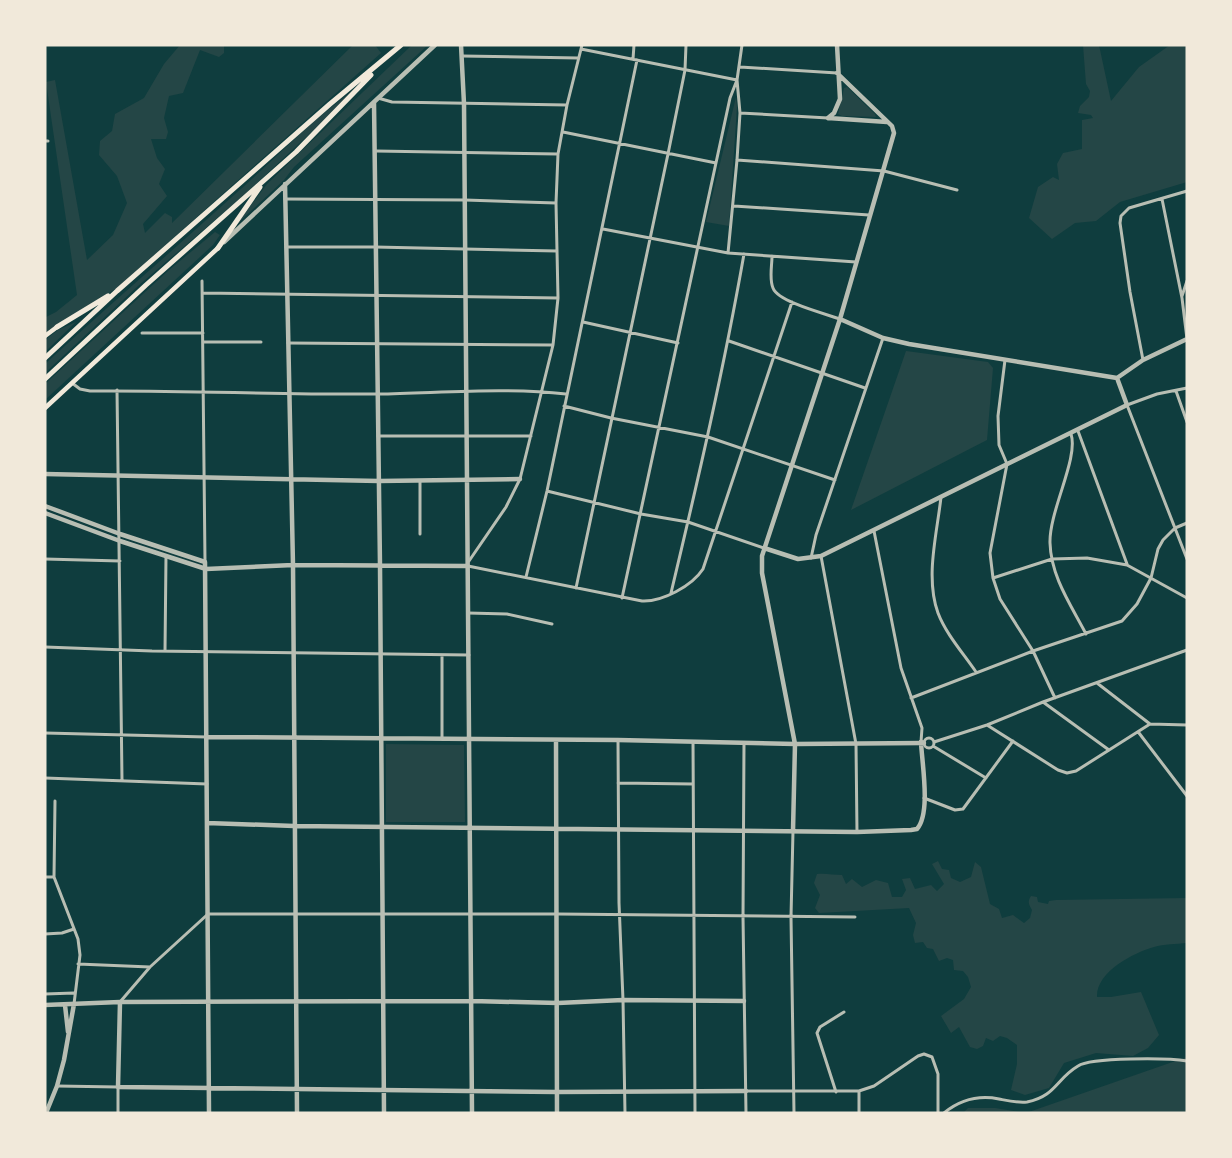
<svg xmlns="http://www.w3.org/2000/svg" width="1232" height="1158" font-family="'Golos Text',sans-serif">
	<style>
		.green { fill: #244646 }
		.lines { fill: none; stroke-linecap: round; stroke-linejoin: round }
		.minor { stroke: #b8beb3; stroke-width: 3 }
		.tertiary { stroke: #b8beb3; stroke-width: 4.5 }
		.secondary { stroke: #f1e9da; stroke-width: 4.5 }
		.primary { stroke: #f1e9da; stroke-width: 5 }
	</style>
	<rect width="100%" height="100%" fill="#0f3d3e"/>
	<path class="green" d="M180,45H224V53L219,57L200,50L183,93L169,96L164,118L168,132L166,139H151L157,158L165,169L159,184L167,196L143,224L145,233L165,213L172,217V223L353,45H375L381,53L117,288L45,333L46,317L56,312L77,295L46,82L55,80L87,260L113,235L127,203L117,176L99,155L100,141L112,131L115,114L144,98L164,64Z
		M412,45H428L294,167L284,180L236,225L267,184Z
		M1083,45H1099L1111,101L1139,67L1170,45H1187V182L1120,202L1096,221L1075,223L1052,239L1029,218L1038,187L1053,177L1059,180L1057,164L1063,153L1082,149V120L1093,118L1091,115L1078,113L1080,106L1089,97L1090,91L1086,84Z
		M847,87L875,114L876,117L842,116L838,114L844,88Z
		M350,93L334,111L244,195L138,286L45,373V364C107,307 171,252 233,196C272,162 308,123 350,93Z
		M736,97L737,107L729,226L706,222Z
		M215,232L220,235L213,245L45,400V384L169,270Z
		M76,322L45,352V340L58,330Z
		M906,351L988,362L993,368L987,440L851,510Z
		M386,744L464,745L465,822H386Z
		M938,861L942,869L949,870L951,878L960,882L971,877L975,862L981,867L990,904L999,909L1002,918L1013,915L1024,923L1030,918L1032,910C1029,905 1027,902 1031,896L1037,897L1038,902L1048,904L1049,901L1056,900L1187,898V943C1176,944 1164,944 1154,947C1133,953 1096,972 1097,997H1111L1141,992L1159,1035L1148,1048L1133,1056L1096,1053L1064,1063L1049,1088L1025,1095L1011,1090L1017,1064V1045L1007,1038L1000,1036L993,1041L986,1038L983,1046L977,1049L970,1047L959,1027L951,1033L941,1016L964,999L971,987L968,977L963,971L954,970L953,960L947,958L939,961L933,949L927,948L923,942L915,943L913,935L916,923L909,908L819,913L815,908L820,895L814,883L817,874C826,873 833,875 842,875L846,884L852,879L862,887L876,880L888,883L892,897H902L906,890L902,879L910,878L915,889L931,885L937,891L944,884L932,864Z
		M1187,1057V1113H963L968,1108H995L1026,1113Z"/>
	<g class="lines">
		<path class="minor" d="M581,49L737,80
			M462,56L578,58
			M633,59L634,45
			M740,67L837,73
			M378,98L392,102L567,105
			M740,113L828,118
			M563,132L716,163
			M45,141H48
			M376,151L558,154
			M737,160L884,171L957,190
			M285,199L465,200L556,203
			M1162,199L1182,298L1187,339
			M734,206L869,215
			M603,229L728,253L856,262
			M286,247H375L557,251
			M728,253L737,160L740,113L737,80L742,45
			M772,256C772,266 769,279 773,288C778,302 826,314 840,319
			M202,281L205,561
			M203,293L558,298
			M1182,296L1187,281
			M583,322L678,343
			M142,333H203
			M729,341L865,388
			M203,342H261
			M288,343L553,345
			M1005,360L998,416L999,445L1007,464L990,553L993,578L1000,599L1033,651L1055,698
			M1143,360L1130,292L1120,223L1121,216L1129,208L1187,191
			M72,383L80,389L90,391C186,390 282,395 378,394C441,393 504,387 566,394
			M1187,388L1157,394L1127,405L1187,559
			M117,390L122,780
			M1176,391L1187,422
			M564,406L611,418L708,437L835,480
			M1078,431L1127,564
			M1071,434C1079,458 1049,511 1050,543C1051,577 1071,605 1086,634
			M378,436H531
			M420,482V534
			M547,491L641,514L688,522L764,548
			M941,497C937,534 925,577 938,613C946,634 963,653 976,672
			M874,531L901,668L922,728L921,742
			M821,556L856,744L857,832
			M811,558L816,535L883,338
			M45,559L120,561
			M469,561L506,507L520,479L553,345L558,298L556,203L558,154L567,105L582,45
			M468,566L642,601C662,602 692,586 703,569L792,302
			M526,577L547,491L637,60
			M993,578L1052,559L1087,558L1127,565L1187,598
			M576,588L668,154L685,70L686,45
			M671,593C698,480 724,368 744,254
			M622,598L730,98L737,80
			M468,613L507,614L552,624
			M45,647L152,651L469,655
			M165,651L166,556
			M442,655V739
			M1097,683L1150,724L1187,725
			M911,698L1033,651L1122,621L1137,604L1151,578L1158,549L1163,540L1175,528L1187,523
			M1043,702L1109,750
			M987,725L1058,770L1067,773L1076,771L1150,724
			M45,733L207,737
			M1139,733L1187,796
			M924 743a5 5 0 1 1 10 0a5 5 0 1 1-10 0Z
			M618,740L619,903L623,1000L625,1113
			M693,742L695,1113
			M934,742L987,725L1043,702L1187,650
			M744,743L743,917L746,1113
			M933,746L986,778
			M45,778L207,784
			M618,783L693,784
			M924,798L955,810L963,809L1013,741
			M55,801L54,877L78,939L80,955L74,1004
			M793,831L791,917L794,1113
			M45,877H54
			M45,934L62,933L74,929
			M78,964L150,967
			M45,994L74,993
			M120,1002L150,967L208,914H558L855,917
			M57,1086L118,1087V1113
			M746,1091H859L874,1086L918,1056L924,1054L932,1057L938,1074V1113
			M836,1092L817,1033L820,1027L844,1012
			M859,1113V1091
			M944,1113C960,1100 979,1095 999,1099C1009,1101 1017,1103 1027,1102C1056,1096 1056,1079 1078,1066C1091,1057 1169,1058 1187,1061"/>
		<path class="tertiary" d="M461,45L464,104L472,1113
			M374,103L380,566L384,1113
			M828,118L834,113L840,99L837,45
			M828,118L887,122
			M285,184L293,565L297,1113
			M224,242L435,45
			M840,319L883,338L909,344L1117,378
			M1117,378L1143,360L1187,339
			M45,474L379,481L520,479
			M45,506L120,534L205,562L209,1113
			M45,513L120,541L206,569L293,565L468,566
			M764,548L798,559L821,556L1127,405L1117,378
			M207,737L618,740L795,744L924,743
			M556,740L557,1113
			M207,823L294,826L857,832L911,830L917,829C931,813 922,764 921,742
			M793,831L795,744L762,573V556L840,319L894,133L892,126L837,73
			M120,1002L118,1087L557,1092L746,1091
			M45,1005L120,1002L472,1001L558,1003L623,1000L744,1001
			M65,1005L68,1032
			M46,1113L57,1086L64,1060L74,1004"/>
		<path class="secondary" d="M45,336L57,327
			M45,408L218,248"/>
		<path class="primary" d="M218,248L260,187
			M57,327L108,296
			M45,358L117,291L330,104L401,45
			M45,379L146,285L296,152L371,75"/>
	</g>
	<rect width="1232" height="1158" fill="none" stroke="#f1e9da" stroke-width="93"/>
</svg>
